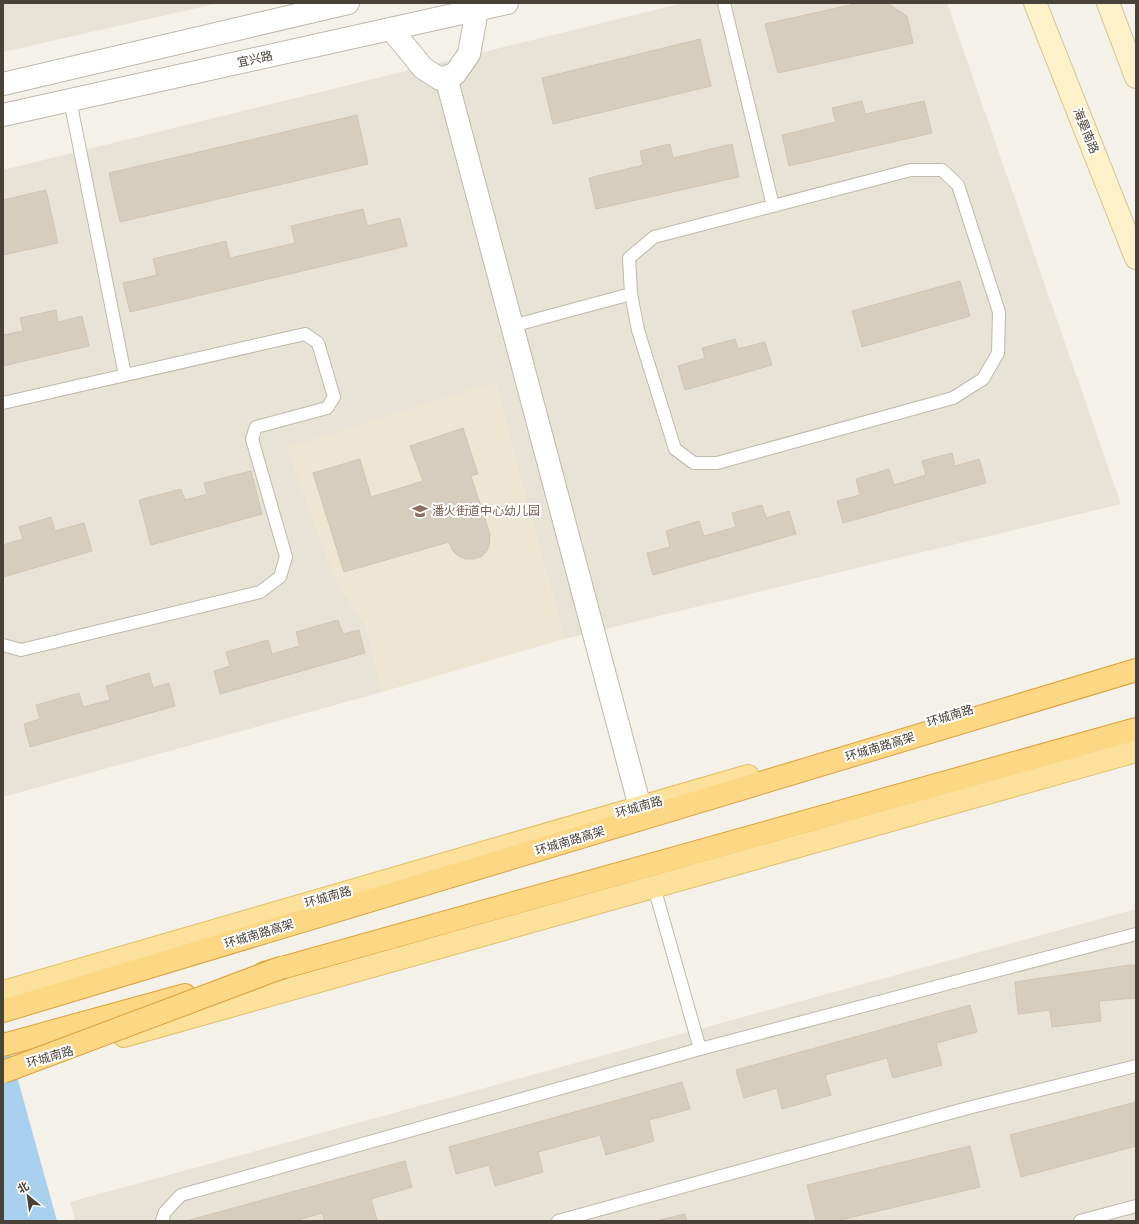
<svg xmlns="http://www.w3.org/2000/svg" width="1139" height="1224" font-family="'Fira Sans','Noto Sans SC',sans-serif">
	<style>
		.residential { fill: #e8e3d7 }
		.education { fill: #ede6d3 }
		.water { fill: #a7d1ef }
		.building { fill: #d5cdbe; stroke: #d0c5b2 }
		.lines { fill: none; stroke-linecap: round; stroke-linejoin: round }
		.service-casing { stroke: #bfb9ab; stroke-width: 14 }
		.minor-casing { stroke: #bfb9ab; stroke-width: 24 }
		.tertiary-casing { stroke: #bfb9ab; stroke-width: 24 }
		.secondary-casing { stroke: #d3c599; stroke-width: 24 }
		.primary-casing { stroke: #e1bf69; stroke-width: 24 }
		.trunk-casing { stroke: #daa23d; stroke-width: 24 }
		.service { stroke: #fff; stroke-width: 12 }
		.minor { stroke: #fff; stroke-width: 22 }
		.tertiary { stroke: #fff; stroke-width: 22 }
		.secondary { stroke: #fdf1ca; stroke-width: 22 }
		.primary { stroke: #fce19a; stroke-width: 22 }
		.trunk { stroke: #fcd784; stroke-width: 22 }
		.trunk-bridge-casing { stroke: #daa23d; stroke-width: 24; stroke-linecap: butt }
		.trunk-bridge { stroke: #fcd784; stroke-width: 22 }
		.labels { text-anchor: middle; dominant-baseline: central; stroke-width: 4; stroke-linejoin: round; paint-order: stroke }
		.street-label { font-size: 12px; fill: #484137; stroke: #fff }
		.education-label { font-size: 12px; fill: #785e54; stroke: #fff; text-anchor: start }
	</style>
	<rect width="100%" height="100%" fill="#f4f1e9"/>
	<path class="residential" d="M3,3H219L3,52Z
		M683,3H947L1121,504L564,639L495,382L333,575L366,626L382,692L3,797V170Z
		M1136,909V1221H75L70,1202Z"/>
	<path class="education" d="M495,382L564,639L382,692L366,626L333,575L287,448Z"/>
	<path class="water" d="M3,1026L57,1221H3Z"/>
	<path class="building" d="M859,3H887L907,16L913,43L778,73L765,24Z
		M700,39L711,86L553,124L542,78Z
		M862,101L865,114L924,101L932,133L789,166L782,135L836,122L832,108Z
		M357,115L368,164L120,222L109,173Z
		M670,144L673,158L732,144L739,177L596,209L589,178L643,165L640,151Z
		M46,190L58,243L3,255V200Z
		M363,209L367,226L400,218L407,246L130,312L123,283L157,275L153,259L226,241L230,258L295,243L291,226Z
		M960,281L970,316L862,347L852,311Z
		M56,310L58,322L82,316L89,346L3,366V335L23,331L20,318Z
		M735,339L738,349L765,342L772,365L685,390L678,366L705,358L702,348Z
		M463,428L478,474L471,476L490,534L489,547L486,552L482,556L474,559H466L458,556L452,550L449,542L344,572L313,473L360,459L371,497L423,481L410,446Z
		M952,453L955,466L979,459L986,483L843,523L837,501L860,495L856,479L889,469L894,485L926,475L922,461Z
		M251,471L262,514L151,545L139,500L181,489L185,500L207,494L204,483Z
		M762,505L766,518L789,511L796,534L653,575L647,553L670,547L666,531L699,521L704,536L736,527L732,513Z
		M51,517L55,531L84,523L92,551L3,577V545L23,539L19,527Z
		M338,620L343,634L359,630L365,653L220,694L214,671L230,666L226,652L268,640L272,654L300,646L296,632Z
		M149,673L153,688L169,683L175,706L30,747L24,724L40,719L36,705L79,693L83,707L110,700L106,686Z
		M1130,965H1136V998L1099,1001L1101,1021L1052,1027L1050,1010L1018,1014L1015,982Z
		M970,1005L977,1032L936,1043L942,1065L893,1078L887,1058L825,1075L831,1095L782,1109L777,1088L744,1098L736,1070Z
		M682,1082L690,1109L649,1120L654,1141L606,1155L600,1135L538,1152L543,1172L495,1186L489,1165L456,1174L449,1147Z
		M1136,1102V1146L1021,1177L1010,1135Z
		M970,1146L980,1187L836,1221H816L807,1185Z
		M405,1161L412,1187L371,1199L377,1220L325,1221L322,1213L294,1221H186Z
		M685,1214L687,1221H656Z"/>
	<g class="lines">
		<defs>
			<path id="service" d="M724,3L773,206
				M70,100L125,375
				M911,170H942L958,185L999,312L998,353L983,379L953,398L717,463H694L675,449L638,330L631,294L629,258L654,237Z
				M512,326L631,294
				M3,403L305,334L318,343L334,397L327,408L256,427L252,439L286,557L280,577L260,592L21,650L3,645
				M654,887L700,1049
				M162,1221L165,1212L181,1195L700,1049L1136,934
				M558,1221L968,1108L1136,1066
				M1080,1221L1136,1206"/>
			<path id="minor" d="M391,29L423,68L440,79L455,74L469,54L477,10
				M446,77L640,807"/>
			<path id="tertiary" d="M3,84L348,3
				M3,115L507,3"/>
			<path id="secondary" d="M1035,3L1136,258
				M1108,3L1136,77"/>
			<path id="primary" d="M3,992L748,776
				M124,1036L1136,751"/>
			<path id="trunk" d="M264,973L1136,729
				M3,1011L1136,670
				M3,1045L185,995"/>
		</defs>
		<use href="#service" class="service-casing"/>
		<use href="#minor" class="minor-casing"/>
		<use href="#tertiary" class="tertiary-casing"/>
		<use href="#secondary" class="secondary-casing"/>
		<use href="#primary" class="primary-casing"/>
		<use href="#trunk" class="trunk-casing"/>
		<use href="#service" class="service"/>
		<use href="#minor" class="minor"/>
		<use href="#tertiary" class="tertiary"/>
		<use href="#secondary" class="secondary"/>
		<use href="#primary" class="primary"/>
		<use href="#trunk" class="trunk"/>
		<defs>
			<path id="trunk-bridge" d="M3,1072L283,967"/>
		</defs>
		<use href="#trunk-bridge" class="trunk-bridge-casing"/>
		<use href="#trunk-bridge" class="trunk-bridge"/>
	</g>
	<defs>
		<symbol id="school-bare" viewBox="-9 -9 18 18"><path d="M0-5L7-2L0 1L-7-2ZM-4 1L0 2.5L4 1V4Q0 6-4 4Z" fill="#8d6e63" stroke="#fff" stroke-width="2.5" paint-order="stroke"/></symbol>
	</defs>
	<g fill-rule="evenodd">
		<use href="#school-bare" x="409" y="500" width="22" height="22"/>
	</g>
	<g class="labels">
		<g class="street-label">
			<text transform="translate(255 59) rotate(-12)">宜兴路</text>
			<text transform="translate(1086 131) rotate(68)">海晏南路</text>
			<text transform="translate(950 716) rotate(-17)">环城南路</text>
			<text transform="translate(880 747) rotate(-17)">环城南路高架</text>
			<text transform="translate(639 807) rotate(-16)">环城南路</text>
			<text transform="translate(570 841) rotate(-17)">环城南路高架</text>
			<text transform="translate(328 897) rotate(-16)">环城南路</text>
			<text transform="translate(259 934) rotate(-17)">环城南路高架</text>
			<text transform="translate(50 1057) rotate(-16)">环城南路</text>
		</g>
		<g class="education-label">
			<text x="432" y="511">潘火街道中心幼儿园</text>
		</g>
	</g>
	<rect width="1139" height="1224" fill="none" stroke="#484137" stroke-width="8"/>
	<g transform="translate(28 1196) rotate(331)" stroke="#ffffff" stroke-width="3" paint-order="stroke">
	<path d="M0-3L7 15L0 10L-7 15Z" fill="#484137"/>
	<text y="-6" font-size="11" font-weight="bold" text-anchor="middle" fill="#484137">北</text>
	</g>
</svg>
